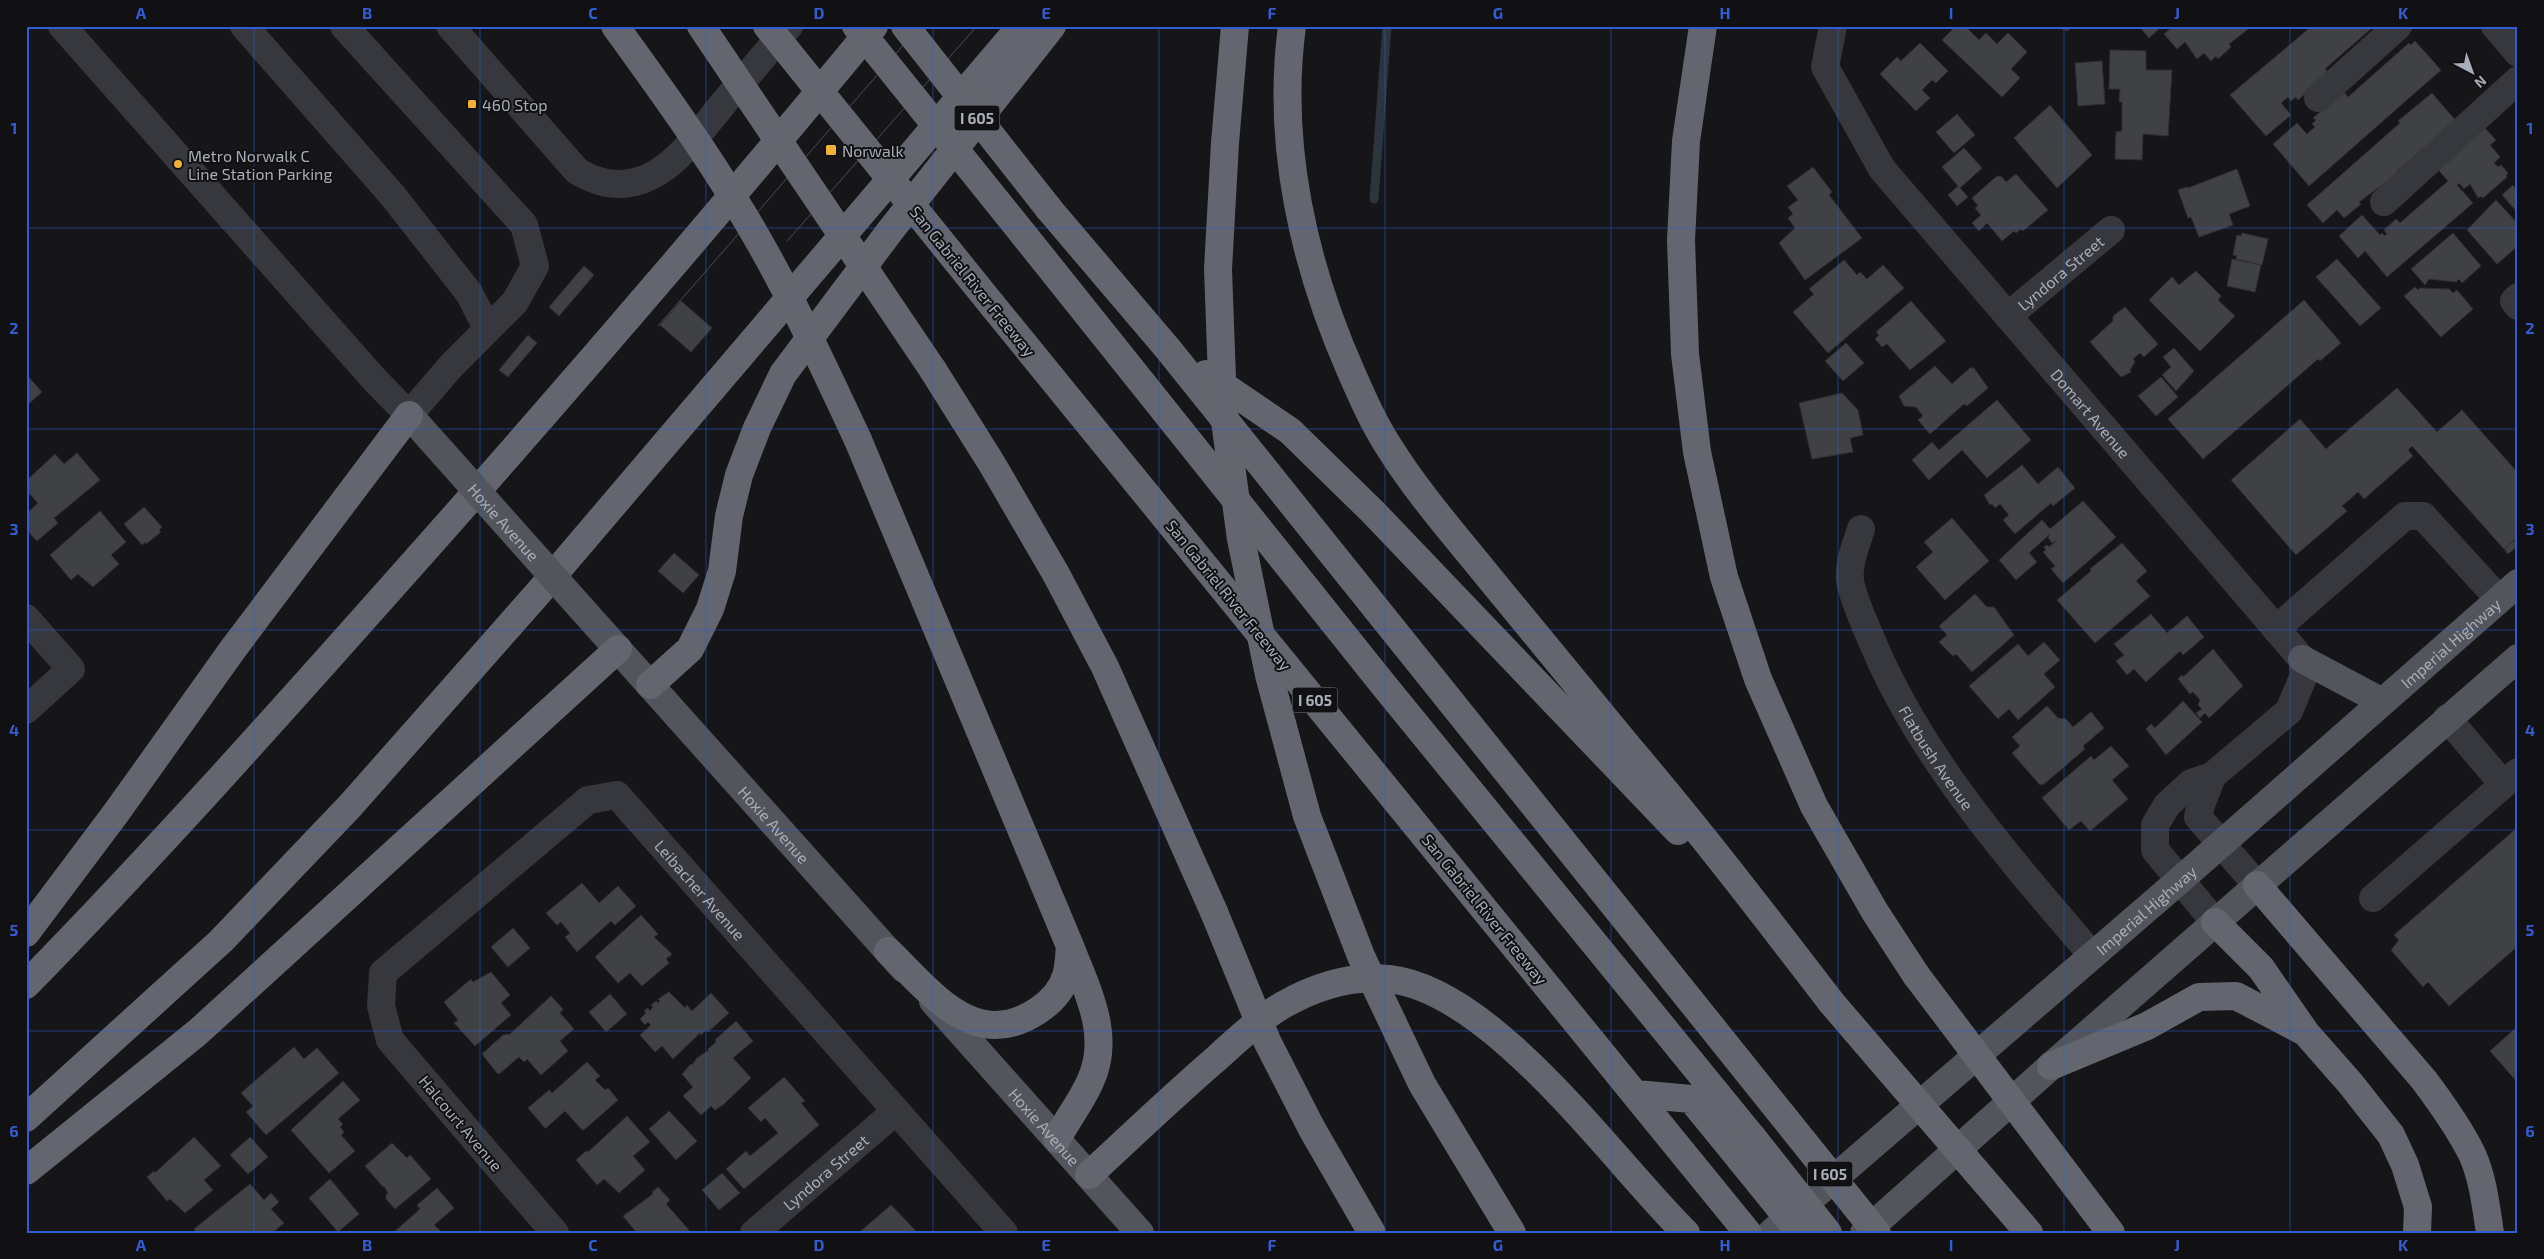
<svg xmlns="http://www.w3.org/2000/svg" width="2544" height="1259" font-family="'Exo 2',sans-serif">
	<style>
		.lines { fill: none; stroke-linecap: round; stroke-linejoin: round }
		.stream { stroke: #2c353c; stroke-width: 9 }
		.building { fill: #404145; stroke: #303034 }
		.minor { stroke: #37383d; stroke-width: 28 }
		.major { stroke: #53555c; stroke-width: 28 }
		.highway { stroke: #63666e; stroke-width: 28 }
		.tram { stroke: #4a4c52; stroke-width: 1 }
		.major-bridge { stroke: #53555c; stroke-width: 28 }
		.highway-bridge { stroke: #63666e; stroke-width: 28 }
		.grid { fill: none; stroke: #325cd3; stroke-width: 1; stroke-opacity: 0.55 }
		.poi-dot { fill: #f2b134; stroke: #111113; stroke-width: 2 }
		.labels { text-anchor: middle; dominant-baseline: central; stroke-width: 4; stroke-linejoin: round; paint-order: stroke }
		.shield { fill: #111113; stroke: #7b7e86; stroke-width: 1 }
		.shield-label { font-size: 15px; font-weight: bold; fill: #a8adb8 }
		.poi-label { font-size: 16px; fill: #a8adb8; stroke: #111113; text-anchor: start }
		.street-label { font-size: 16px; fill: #a8adb8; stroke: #111113 }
		.neatline { fill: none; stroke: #325cd3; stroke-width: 2 }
		.grid-label { font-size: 16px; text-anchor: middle; font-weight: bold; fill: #325cd3 }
	</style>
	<rect width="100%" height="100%" fill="#161618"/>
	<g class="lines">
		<path class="stream" d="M1374,199L1387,26"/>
	</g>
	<path class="building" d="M1956,26H1965L1979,40L1986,33L1997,44L2008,33L2027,52L2011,69L2020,78L2002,97L1942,40Z
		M2054,26H2070L2068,31Z
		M2139,26H2162L2149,38Z
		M2173,26H2252L2229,44L2231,47L2218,59L2216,56L2211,61L2204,53L2197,59L2185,42L2177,49L2164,34Z
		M2312,26H2374L2325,69L2329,73L2298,100L2296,97L2291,101L2288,97L2281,103L2291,115L2266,136L2230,95Z
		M2415,41L2441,70L2309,186L2273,144L2297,123L2307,134L2315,127L2312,124L2316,120L2313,118L2344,92L2348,97L2409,43L2411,45Z
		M1920,43L1948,71L1936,83L1932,80L1922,90L1930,98L1916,111L1880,74L1897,57L1901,61Z
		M2110,50L2146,51V70H2172L2168,136L2143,134L2142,160L2115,159L2116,132L2122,131V102H2119L2120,89H2109Z
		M2102,61L2105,104L2078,106L2075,63Z
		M2432,93L2456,121L2396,172L2398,173L2359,202L2361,204L2344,218L2337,210L2323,223L2307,205L2400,123L2398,121Z
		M2050,105L2092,155L2057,188L2014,138Z
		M1957,114L1975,135L1954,153L1936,132Z
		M2482,125L2496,140L2490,145L2500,157L2494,163L2498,167L2501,165L2508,173L2506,175L2507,177L2483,198L2481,196L2478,198L2470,184L2464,189L2459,183L2457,185L2473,203L2387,277L2365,251L2358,258L2339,236L2362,215L2380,235L2382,233L2385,236L2387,234L2384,230L2396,219L2400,223L2448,181L2435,166Z
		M1964,148L1982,168L1960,188L1968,197L1957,206L1948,195L1958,186L1942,167Z
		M1813,167L1832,192L1829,195L1862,238L1805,280L1779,243L1795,228L1788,218L1793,214L1788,207L1798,200L1787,186Z
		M2237,169L2250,206L2229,214L2233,225L2199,237L2191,217L2188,218L2178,190L2187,187L2188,188Z
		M2016,174L2048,210L2023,231L2021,229L2016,233L2014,231L2002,241L1987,223L1979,231L1972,223L1981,215L1975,208L1978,206L1972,198L1997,176L2002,177L2006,182Z
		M2513,185L2515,188L2518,186V213L2502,195Z
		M2496,200L2518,224V246L2497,264L2467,230Z
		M2242,233L2268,239L2262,265L2236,259L2237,256L2233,255L2237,235L2241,236Z
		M2453,233L2481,266L2462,283L2459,279L2456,282L2429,279L2425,285L2411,269Z
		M2232,259L2261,265L2255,292L2227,286Z
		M2337,259L2381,308L2360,326L2316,277Z
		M1844,260L1857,275L1860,272L1867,279L1883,265L1904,288L1828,353L1793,312L1814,294L1809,289Z
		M584,266L594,275L559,316L549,307Z
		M2196,271L2221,296L2218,300L2235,316L2200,351L2149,300L2172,277L2179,285Z
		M2415,287L2418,290L2420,288L2449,289L2453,293L2457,290L2473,309L2441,337L2404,296Z
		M2304,300L2341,343L2320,361L2318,359L2203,459L2168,419Z
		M681,301L712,328L691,352L660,325Z
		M1911,301L1946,341L1910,370L1887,344L1882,347L1875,339L1879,335L1876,332Z
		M2125,307L2158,344L2144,357L2140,353L2133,359L2135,362L2130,370L2131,372L2121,377L2090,342L2113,321V316Z
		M528,335L537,343L508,377L499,370Z
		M1846,343L1864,363L1843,381L1825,361Z
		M2174,348L2194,371L2176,391L2162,375L2171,367L2163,357Z
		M1935,366L1952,384L1970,368H1974L1988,388L1967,406L1964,404L1930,434L1918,420L1923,416L1916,407L1904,406L1899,396Z
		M26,374L42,392L26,406Z
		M2161,377L2178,397L2156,416L2138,396Z
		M2397,388L2437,432L2462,410L2518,473V537L2504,549L2412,446L2408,450L2413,456L2364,499L2358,492L2342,506L2347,511L2296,555L2231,480L2300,419L2326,449Z
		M1842,393L1858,410L1863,435L1850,438L1853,452L1812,459L1799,403Z
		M1997,400L2031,440L1987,478L1962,450L1929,480L1912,460L1932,442L1939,450Z
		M77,453L100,480L54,518L58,523L37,541L26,529V514L38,503L26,490V481L55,454L64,464Z
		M2022,465L2038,484L2058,467L2075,488L2053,506L2051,503L2015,534L2003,520L2009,515L2000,504L1995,508L1992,504L1990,505L1984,495Z
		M2083,501L2116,537L2063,583L2051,569L2055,566L2043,552L2046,550L2044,547L2047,545L2049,547L2056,541L2052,543L2048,538L2050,534L2029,553L2037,562L2016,580L1999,560L2042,520L2050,529Z
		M144,507L162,527L159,530L161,532L146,544L145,542L142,545L124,524Z
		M100,511L126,542L111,555L119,564L93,587L78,574L71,580L50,555Z
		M1952,518L1989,561L1945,600L1916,567L1933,552L1924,542Z
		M2518,537V546L2508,554L2504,549Z
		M2122,543L2147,571L2136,581L2150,596L2095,643L2057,600L2091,571L2090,569Z
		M674,553L699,575L683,593L658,571Z
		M1975,594L1987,607H1994L2014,635L1972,672L1956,654L1953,656L1939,642L1947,635L1939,626Z
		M2151,614L2167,633L2187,616L2204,637L2183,655L2180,651L2146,682L2134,669L2127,675L2116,661L2124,655L2114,644Z
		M2044,642L2060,660L2044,674L2055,687L2018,720L2009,709L1998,719L1969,686L2018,644L2028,656Z
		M2213,649L2243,686L2209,718L2205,713L2200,718L2196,713L2202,709L2198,705L2200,700L2193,692L2190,694L2178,679L2182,675L2183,677Z
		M2183,701L2202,722L2166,755L2146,729L2151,724L2155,728Z
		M2047,706L2058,718L2066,719L2073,727L2091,712L2104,728L2083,746L2085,749L2044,784L2040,785L2012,753L2020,746L2012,737Z
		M2111,746L2129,766L2112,780L2128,799L2090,831L2081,821L2069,830L2042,798L2091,756L2094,760Z
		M2518,827V946L2449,1006L2428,982L2423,987L2391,950L2399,940L2394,935Z
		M582,883L599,903L618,886L636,906L615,925L611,921L577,952L565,937L570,933L561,922L557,925L546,913Z
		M641,915L658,934L654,937L672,954L666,959L669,963L642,986L630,973L618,983L595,957Z
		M513,928L530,948L508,967L491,947Z
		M491,972L510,995L501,1003L511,1015L475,1046L454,1023L458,1020L444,1002L471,979L473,982Z
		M669,992L685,1008L687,1005L692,1011L711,993L729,1013L708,1032L706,1030L701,1035L700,1033L673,1059L662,1046L655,1052L640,1035L651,1025L648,1022L645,1025L640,1019L646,1013L644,1011L648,1008L650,1011L653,1007L651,1005L656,1001L658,1003L660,1001L658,999Z
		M610,994L627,1014L606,1032L589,1012Z
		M551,996L563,1009L560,1013L574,1029L560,1041L568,1051L541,1075L527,1059L524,1062L519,1057L499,1074L497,1073L482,1054L503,1035L510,1034Z
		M736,1021L753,1041L733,1058L751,1078L724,1104L715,1110L711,1106L701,1115L683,1096L693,1087L682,1074L691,1064L692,1065L697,1058L709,1050L708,1049L716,1042L715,1040Z
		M2518,1026V1083L2490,1051Z
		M294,1047L304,1059L317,1048L339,1073L266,1135L246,1112L253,1106L241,1093Z
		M587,1062L600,1076L595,1080L605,1090L608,1088L618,1100L585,1129L582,1130L565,1111L546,1128L544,1127L528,1108L549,1090L552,1093Z
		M784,1077L805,1101L801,1103L819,1125L744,1189L726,1169L746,1151L750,1156L778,1133L765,1118L761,1122L748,1108Z
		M343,1081L360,1100L338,1119L343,1124L340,1127L344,1132L341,1135L355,1151L329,1173L291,1130Z
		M669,1111L697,1141L676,1160L649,1129Z
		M627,1116L650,1142L633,1156L645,1170L619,1193L604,1179L597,1185L576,1160L586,1151L588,1152Z
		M194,1137L221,1166L204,1180L213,1190L185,1213L170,1199L167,1201L147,1177L154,1171L155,1173Z
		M250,1137L268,1157L248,1174L230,1155Z
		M392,1143L407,1158L410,1155L431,1179L395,1209L386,1199V1195L388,1193L384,1186L383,1187L365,1166Z
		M722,1173L740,1193L719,1210L702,1190Z
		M330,1179L359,1214L338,1232L309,1198Z
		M250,1184L264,1200L271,1193L279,1202L271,1209L284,1223L272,1233H197L194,1229Z
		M658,1187L670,1200L666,1204L689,1230L685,1233H637L623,1216L653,1194L652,1192Z
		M437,1188L454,1208L434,1225L443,1233H393L420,1209L417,1205Z
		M891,1205L918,1233H857L862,1230Z"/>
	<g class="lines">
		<g class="minor">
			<path d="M62,26L374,379L409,415L451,366L515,302L535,266L524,225L344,26"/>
			<path d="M244,26L393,196L469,293L487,328"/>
			<path d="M450,26L577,171C596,182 612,187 635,182C674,173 702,128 727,99C748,75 768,51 789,26"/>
			<path id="s1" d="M1833,26L1825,67L1882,169L2302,659L2304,675L2289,711L2212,776L2191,783L2167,805L2155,825V850L2215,922"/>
			<path d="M2495,26L2518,53"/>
			<path d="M2318,98L2398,26"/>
			<path d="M2384,202L2518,80"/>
			<path d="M2518,297L2514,301L2518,306"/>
			<path id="s2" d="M2008,316L2111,230"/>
			<path id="s3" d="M1861,529C1856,545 1848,563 1850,581C1854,601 1864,622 1872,641C1921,759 2010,859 2092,955"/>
			<path d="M26,618L71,669L26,710"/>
			<path d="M2276,629L2405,516H2423L2499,599"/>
			<path d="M2447,718L2503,784"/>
			<path d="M2212,776C2208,790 2200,803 2198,817L2257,885"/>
			<path d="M2373,898L2518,772"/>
			<path id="s4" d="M555,1233L390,1040L381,1006L383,973L588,800L617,795L1004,1233"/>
			<path id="s5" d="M754,1233L896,1111"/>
		</g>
		<g class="major">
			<path d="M409,415L443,453"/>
			<path id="s6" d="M581,608L904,969"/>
			<path d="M2302,659L2381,701"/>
			<path id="s7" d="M933,1001L1140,1233"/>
			<path id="s8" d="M1771,1233L2180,880L2518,583"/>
			<path d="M1864,1233L2051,1066L2518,658"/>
		</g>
		<path class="highway" d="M1292,26C1276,145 1304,266 1352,374C1363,399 1374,424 1389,447C1417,492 1453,533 1487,575C1534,633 1582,691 1630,749C1700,831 1765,916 1831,1002
			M1703,26L1686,141L1681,240L1685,354L1697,452L1724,577L1758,679L1814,806L1875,912L1916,975
			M1049,209L1168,349L1783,1116
			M1024,235L1382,683L1753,1138
			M993,306L1748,1233
			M933,370L992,464L1056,574L1105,667L1214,912
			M1206,374L1290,431L1373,512L1678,831
			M858,440L1070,946C1087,990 1112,1036 1090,1082C1081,1102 1067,1120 1057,1139
			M650,685L690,649L710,609L722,571L729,516L739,475L757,428L783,374L890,231L1052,26
			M2257,885L2424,1080C2442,1104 2459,1128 2472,1154C2483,1178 2486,1207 2490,1233
			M2215,922L2261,968L2306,1033L2350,1083L2391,1135L2405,1165L2418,1207L2417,1233
			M26,933L116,813L233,649L409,415
			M888,951C906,968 929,995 949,1008C962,1017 979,1025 995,1025C1023,1025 1058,1003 1066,976C1069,966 1069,955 1070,946
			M26,985C152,856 272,722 392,587C556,403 717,216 874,26
			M2051,1066L2147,1026L2199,997L2236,996L2301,1030
			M1636,1094L1691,1099L1740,1159
			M26,1118L221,941L350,806L539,592L1021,26
			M26,1171L198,1032L618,649
			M1089,1175C1131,1136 1173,1096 1217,1058C1237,1040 1259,1019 1283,1005C1316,986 1351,975 1389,979C1493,990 1613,1161 1686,1233"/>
		<path class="tram" d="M787,241L977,26
			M658,326L920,26"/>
		<path class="major-bridge" id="s9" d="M443,453L581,608"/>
		<path class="highway-bridge" d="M615,26C660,88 704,149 743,214C787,287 822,363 858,440
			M701,26L933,370
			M767,26L993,306
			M856,26L1024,235
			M905,26L1049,209
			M1235,26L1225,143L1218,269L1223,406L1241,539L1269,675L1307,816L1361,956L1422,1084L1512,1233
			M1214,912L1267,1041L1312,1129L1372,1233
			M1916,975L2111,1233
			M1831,1002L2029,1233
			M1783,1116L1877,1233
			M1753,1138L1828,1233
			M1740,1159L1800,1233"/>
	</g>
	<path class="grid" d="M254,26V1233M480,26V1233M706,26V1233M933,26V1233M1159,26V1233M1385,26V1233M1611,26V1233M1838,26V1233M2064,26V1233M2290,26V1233M26,228H2518M26,429H2518M26,630H2518M26,830H2518M26,1031H2518"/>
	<g class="poi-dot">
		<rect x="467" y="99" width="10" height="10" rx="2.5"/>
		<rect x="825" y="144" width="12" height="12" rx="2.5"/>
		<circle cx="178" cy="164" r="5"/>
	</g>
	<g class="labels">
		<g class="shield">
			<rect x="954.5" y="105.5" width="45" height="25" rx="4"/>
			<rect x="1292.5" y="687.5" width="45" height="25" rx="4"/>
			<rect x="1807.5" y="1161.5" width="45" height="25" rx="4"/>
		</g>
		<g class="shield-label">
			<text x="977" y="118">I 605</text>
			<text x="1315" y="700">I 605</text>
			<text x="1830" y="1174">I 605</text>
		</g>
		<g class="poi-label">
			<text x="482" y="104">460 Stop</text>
			<text x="842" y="150">Norwalk</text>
			<text x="188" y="155">Metro Norwalk C<tspan x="188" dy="18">Line Station Parking</tspan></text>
		</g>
		<g class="street-label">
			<text stroke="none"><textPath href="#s2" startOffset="68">Lyndora Street</textPath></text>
			<text transform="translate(973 281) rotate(51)">San Gabriel River Freeway</text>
			<text stroke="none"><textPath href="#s1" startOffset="480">Domart Avenue</textPath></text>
			<text stroke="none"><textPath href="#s9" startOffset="92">Hoxie Avenue</textPath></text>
			<text transform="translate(1229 595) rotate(51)">San Gabriel River Freeway</text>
			<text stroke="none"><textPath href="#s8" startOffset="900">Imperial Highway</textPath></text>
			<text stroke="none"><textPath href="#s3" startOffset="251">Flatbush Avenue</textPath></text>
			<text stroke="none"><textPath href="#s6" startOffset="290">Hoxie Avenue</textPath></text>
			<text stroke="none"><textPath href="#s4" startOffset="746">Leibacher Avenue</textPath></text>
			<text transform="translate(1485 909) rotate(51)">San Gabriel River Freeway</text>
			<text stroke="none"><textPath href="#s8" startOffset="495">Imperial Highway</textPath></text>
			<text transform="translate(461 1123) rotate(50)">Halcourt Avenue</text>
			<text stroke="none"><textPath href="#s7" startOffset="168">Hoxie Avenue</textPath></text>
			<text stroke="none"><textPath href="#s5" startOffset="94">Lyndora Street</textPath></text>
		</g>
	</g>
	<rect width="2544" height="1259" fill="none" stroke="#111113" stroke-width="55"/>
	<g transform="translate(2472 72) rotate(139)" stroke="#111113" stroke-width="4" paint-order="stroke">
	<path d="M0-4L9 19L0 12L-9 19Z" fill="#a8adb8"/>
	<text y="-8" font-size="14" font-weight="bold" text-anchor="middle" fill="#a8adb8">N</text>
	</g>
	<rect x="28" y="28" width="2488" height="1204" class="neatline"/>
	<g class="grid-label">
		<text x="141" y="19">A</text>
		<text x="367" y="19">B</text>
		<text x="593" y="19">C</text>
		<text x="819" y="19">D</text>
		<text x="1046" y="19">E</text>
		<text x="1272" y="19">F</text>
		<text x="1498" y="19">G</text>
		<text x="1725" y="19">H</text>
		<text x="1951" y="19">I</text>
		<text x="2177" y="19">J</text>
		<text x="2403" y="19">K</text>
		<text x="14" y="134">1</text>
		<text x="2530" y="134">1</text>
		<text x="14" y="334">2</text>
		<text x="2530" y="334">2</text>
		<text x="14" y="535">3</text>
		<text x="2530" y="535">3</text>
		<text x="14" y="736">4</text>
		<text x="2530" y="736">4</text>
		<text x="14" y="936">5</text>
		<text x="2530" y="936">5</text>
		<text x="14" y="1137">6</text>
		<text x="2530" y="1137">6</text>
		<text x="141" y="1251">A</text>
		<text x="367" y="1251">B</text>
		<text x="593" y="1251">C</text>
		<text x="819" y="1251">D</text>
		<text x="1046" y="1251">E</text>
		<text x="1272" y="1251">F</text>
		<text x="1498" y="1251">G</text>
		<text x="1725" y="1251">H</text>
		<text x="1951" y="1251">I</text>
		<text x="2177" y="1251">J</text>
		<text x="2403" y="1251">K</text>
	</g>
</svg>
